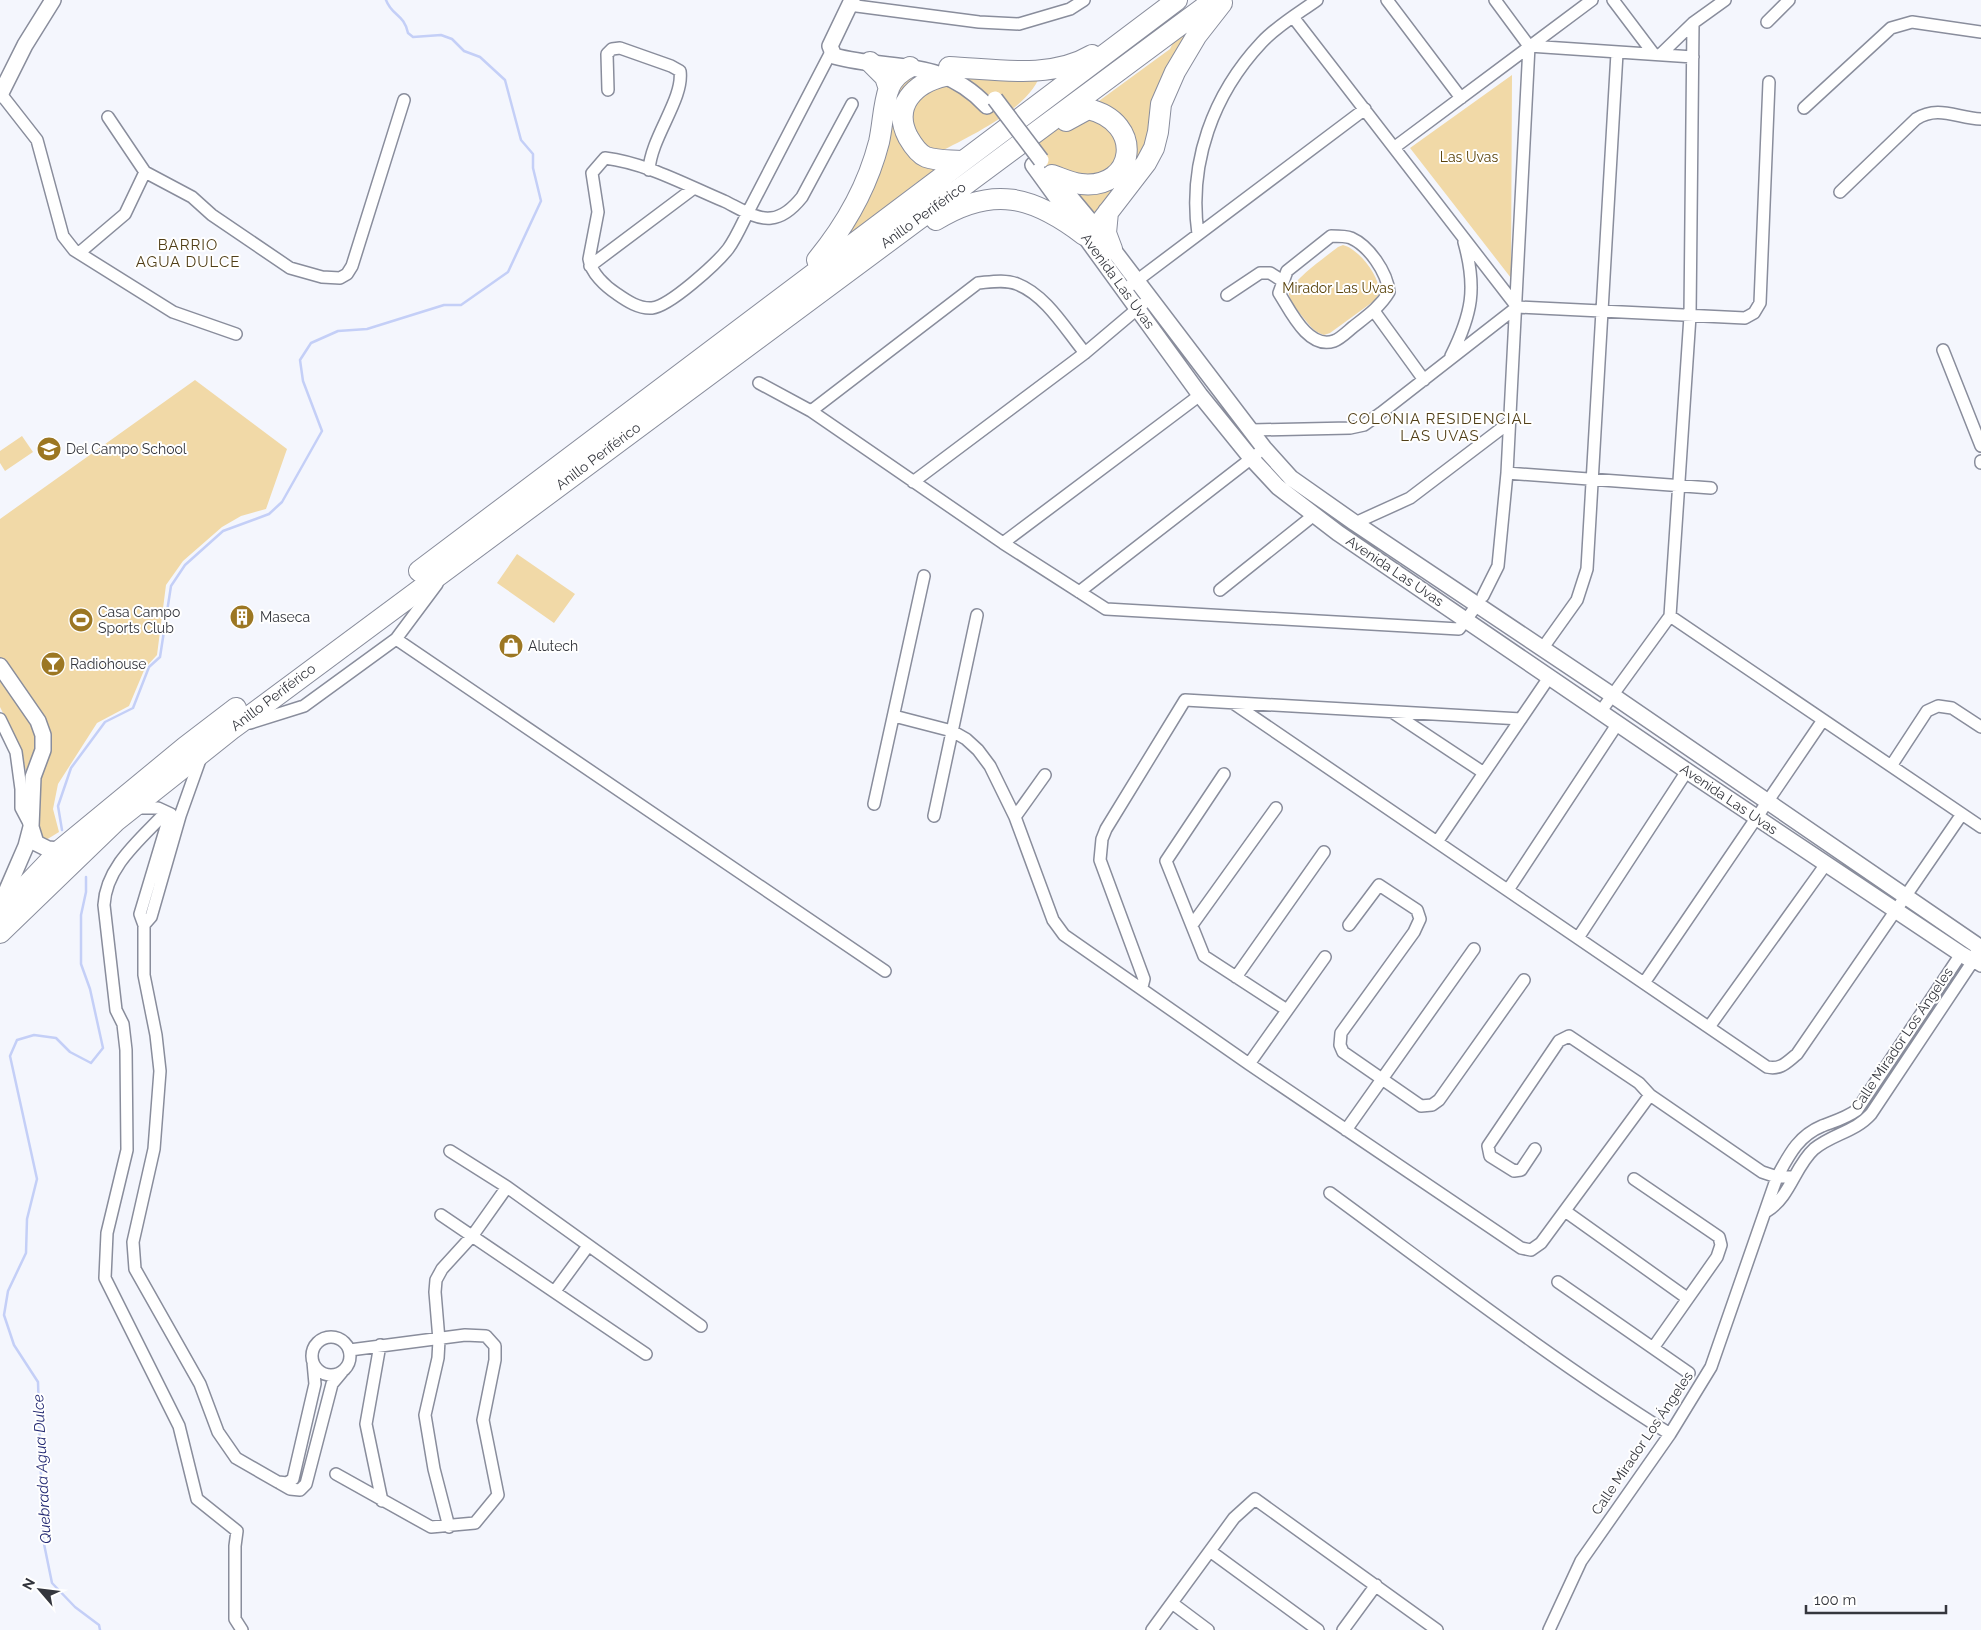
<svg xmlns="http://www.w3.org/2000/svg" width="1981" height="1630" font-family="Raleway,sans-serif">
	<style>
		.green { fill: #f1d9a7 }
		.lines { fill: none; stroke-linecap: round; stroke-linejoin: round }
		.stream { stroke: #c4cff7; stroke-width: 2.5 }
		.street-casing { stroke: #898d9c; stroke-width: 14 }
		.secondary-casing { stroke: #898d9c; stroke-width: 18 }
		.highway-casing { stroke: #898d9c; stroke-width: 22 }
		.street { stroke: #fff; stroke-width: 11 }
		.secondary { stroke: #fff; stroke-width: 15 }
		.highway { stroke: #fff; stroke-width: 20 }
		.secondary-bridge-casing { stroke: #898d9c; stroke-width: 18; stroke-linecap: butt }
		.secondary-bridge { stroke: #fff; stroke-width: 15 }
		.labels { text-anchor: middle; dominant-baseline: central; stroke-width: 4; stroke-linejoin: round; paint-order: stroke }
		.park-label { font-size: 14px; fill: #5a430b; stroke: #fff }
		.street-label { font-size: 14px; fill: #34363d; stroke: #fff }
		.poi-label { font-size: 14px; fill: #34363d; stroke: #fff; text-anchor: start }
		.neighbourhood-label { font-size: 15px; letter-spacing: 1px; fill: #513f18; stroke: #fff }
		.water-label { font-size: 15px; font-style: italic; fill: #232973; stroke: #fff }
	</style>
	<rect width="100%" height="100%" fill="#f4f6fd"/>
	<path class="green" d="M1201,10L1158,132L1096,228L1032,148L1060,125L1088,109L1170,49L1182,24Z
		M910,67L1042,69C1034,107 972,135 940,152L946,173L916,183L870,219L860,237L836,238L889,89Z
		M1512,75L1511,278L1410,148Z
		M1343,245C1359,249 1381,277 1379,294L1374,301L1330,333L1324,335C1313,332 1308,323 1301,315C1297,309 1290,302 1289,295C1288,283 1328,255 1338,247Z
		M195,380L287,449L266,509L241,516L222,527L183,561L166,585L157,655L145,668L129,706L97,723L58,784L53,809L59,832L46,840L40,834L21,749L0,707V519Z
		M22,436L33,452L5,471L0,463V451Z
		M517,554L575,594L554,623L497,583Z"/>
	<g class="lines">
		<path class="stream" d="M62,830L58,806L71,768L105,722L133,708L149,667L160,657L171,586L185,565L223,531L269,514L282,502L322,431L303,381L300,360L311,343L338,331L367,329L444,305H461L508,272L541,201L533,168V154L521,140L505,80L480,57L464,51L452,39L441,35L413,37L408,33C404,14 392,16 386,0
			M86,877V892L81,915V964L90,989L103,1048L91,1063L70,1052L56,1038L34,1035L17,1040L10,1056L37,1179L27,1219L26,1253L8,1291L4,1315L14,1345L38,1382L43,1539L52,1583L75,1607L99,1625L100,1630"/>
		<defs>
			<path id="street" d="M1387,0L1461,98
				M1613,0L1653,53
				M849,5L979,22L1019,24L1070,9L1084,0
				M1293,17L1517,307
				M1767,22L1789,0
				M1529,46L1693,57
				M831,52L748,212C742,224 736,238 728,249C716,264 670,306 652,308C639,309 627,301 617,294C605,286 591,273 589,259L598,212L592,173L605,158C646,163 686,185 724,201C737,207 756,220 771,218C783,217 794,207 802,197L852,104
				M1662,53L1693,23L1725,0
				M608,90L607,54L612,49L620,48L671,66L680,71C684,99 651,137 649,170
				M1,94L37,140L63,236L74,250L173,312L236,334
				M1804,108L1891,28L1912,22L1981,32
				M108,117L145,172L192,197L212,215L290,268L322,277L340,278L347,274L352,266L404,100
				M1395,147L1592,0
				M1840,192L1916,119C1938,105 1957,118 1981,119
				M1198,234C1188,163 1213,94 1262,42C1278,25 1299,13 1317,0
				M1331,236C1338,236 1346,236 1351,238C1369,246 1387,272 1389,292C1380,307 1367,316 1353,327C1347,332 1340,339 1334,341C1308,350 1290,310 1279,293L1287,271Z
				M79,253L125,214L145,172
				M590,266L694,188
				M1131,285L1365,109
				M1227,295L1260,273H1270L1281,280
				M1374,311L1424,380
				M1943,350L1981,446
				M1451,356C1472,314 1477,288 1464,242
				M759,383L811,411L1003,543L1106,609L1459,629L1477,605
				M811,411L978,283C990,282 1005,279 1017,284C1046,295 1066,330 1085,353
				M1252,430L1350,428L1364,425L1381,413L1517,307L1745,318L1754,313L1760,303L1769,82
				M1981,461V463
				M1507,473L1711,488
				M913,482L1085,353L1143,304
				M1355,523L1410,498L1510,422
				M1003,543L1200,395
				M1220,590L1314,515
				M1079,592L1257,454
				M1483,596L1498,566L1507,473L1529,46L1495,0
				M1670,616L1981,827
				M396,639L885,971
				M1542,649L1577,600L1587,569L1617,53
				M1233,703L1767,1067C1781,1070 1787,1062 1797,1054L1962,814
				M1601,711L1670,616L1690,316L1693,23
				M1392,712L1484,773
				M894,716L952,731L966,739L978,750L990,766L1015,817L1053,920L1064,935L1249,1064L1521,1248L1531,1250L1541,1243L1650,1095
				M0,719L16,752L21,789V808L31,827
				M250,723L304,706L396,639L437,584
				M1891,766L1927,711L1938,706L1952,708L1981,727
				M1224,774L1166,861L1204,956L1287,1010
				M874,804L924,576
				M136,808H158L171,814
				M166,812C141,839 106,866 104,905L116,1010L123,1024L126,1050L127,1150L107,1233L105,1278L179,1426L197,1499L237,1531L235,1546V1619L242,1630
				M170,814L140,914L144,925V975L156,1035L160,1071L154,1149L133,1242L135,1269L200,1384L218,1432L236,1458L290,1489L300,1490L306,1484L332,1384L342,1372
				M934,816L977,615
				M1015,817L1045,775
				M1437,842L1550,676
				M1508,890L1618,723
				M144,925L151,917L180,816L201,757
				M1192,925L1276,808
				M1349,925L1379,885L1417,910L1420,919L1414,932L1341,1033L1340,1045L1343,1052L1421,1106L1432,1105L1439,1100L1524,980
				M1578,938L1687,771
				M1236,977L1324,852
				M1644,983L1823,720
				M1142,987L1144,979L1100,860L1102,839L1106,829L1185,700L1521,719
				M1709,1027L1826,864
				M1249,1064L1325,957
				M1346,1130L1474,949
				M1535,1149L1521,1170L1514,1171L1490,1156L1488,1146L1559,1041L1569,1036L1639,1083L1650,1095L1762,1172L1777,1177H1794
				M450,1151L507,1187L701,1326
				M1634,1179L1719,1237L1721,1245L1717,1257L1653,1348
				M1330,1193C1442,1275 1552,1360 1670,1434
				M1565,1211L1687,1298
				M1767,1211C1790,1197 1795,1166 1814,1149C1832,1134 1855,1132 1871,1114L1973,961L1981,966
				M441,1215L646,1354
				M1558,1282L1689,1373
				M555,1291L588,1246
				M312 1356a19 19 0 1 1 38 0a19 19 0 1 1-38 0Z
				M380,1345L366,1424L382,1501
				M336,1474L431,1527L475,1523L498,1495L483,1420L495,1360V1346L486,1336L465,1335L350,1350
				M278,1482L287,1483L293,1479L315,1384L313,1362
				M449,1527L434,1469L425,1415L438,1358L439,1340L435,1292L436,1280L442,1269L473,1235L507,1187
				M1210,1551L1318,1630
				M1172,1603L1208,1630
				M1152,1630L1234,1518L1255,1499L1437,1630
				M1343,1630L1376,1585
				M1549,1630L1581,1561L1670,1434L1711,1367L1777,1177C1789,1155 1798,1136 1822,1126C1835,1121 1846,1118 1857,1110L1961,954"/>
			<path id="secondary" d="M852,0L830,46L834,56C892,72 940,56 987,106
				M0,95L25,45L53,0
				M1033,165L1200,395L1251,458L1278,487L1338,533L1687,771L1961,954L1973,961L1981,949
				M1052,175L1102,235L1264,448L1291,478L1355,523L1612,695L1981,948
				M0,666L38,721L43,735V750L33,777L31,827L26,846L0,906
				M31,827L36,843L48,849L60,850"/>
			<path id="highway" d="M870,62L885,77L889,89
				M949,67C995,69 1050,80 1092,55
				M945,76C914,83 892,106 908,137C912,144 919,154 926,157C937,161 950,160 961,161
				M1052,175C1061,178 1071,183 1081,184C1136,190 1145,122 1088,109L1066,121
				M1108,212L1106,233L1112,249
				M936,220C993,185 1033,196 1084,235
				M1096,228L1146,163L1154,148L1158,132L1161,104L1175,72L1197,35L1222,3
				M817,260C845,226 868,185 879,142C883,124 883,105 889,88C893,78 900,72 910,67
				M419,571L1177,0
				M0,913L60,850L185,747L236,708
				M0,933L115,822L232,729L1214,0"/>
		</defs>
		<use href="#street" class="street-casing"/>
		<use href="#secondary" class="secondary-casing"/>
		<use href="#highway" class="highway-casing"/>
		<use href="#street" class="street"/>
		<use href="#secondary" class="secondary"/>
		<use href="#highway" class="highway"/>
		<defs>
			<path id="secondary-bridge" d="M995,99L1041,160"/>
		</defs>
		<use href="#secondary-bridge" class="secondary-bridge-casing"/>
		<use href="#secondary-bridge" class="secondary-bridge"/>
	</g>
	<defs>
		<symbol id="school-disc" viewBox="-11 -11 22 22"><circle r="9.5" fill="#9c7723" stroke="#fff"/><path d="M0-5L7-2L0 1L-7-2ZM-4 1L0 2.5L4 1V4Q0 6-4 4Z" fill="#fff"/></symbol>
		<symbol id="building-disc" viewBox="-11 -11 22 22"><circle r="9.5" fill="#9c7723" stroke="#fff"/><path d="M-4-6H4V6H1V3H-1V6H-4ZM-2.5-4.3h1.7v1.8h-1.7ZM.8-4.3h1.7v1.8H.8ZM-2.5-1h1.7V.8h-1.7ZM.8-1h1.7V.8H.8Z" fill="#fff"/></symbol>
		<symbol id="stadium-disc" viewBox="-11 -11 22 22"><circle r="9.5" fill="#9c7723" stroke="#fff"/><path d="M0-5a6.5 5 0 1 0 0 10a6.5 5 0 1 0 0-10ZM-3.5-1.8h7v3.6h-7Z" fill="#fff"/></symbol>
		<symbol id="shop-disc" viewBox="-11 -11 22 22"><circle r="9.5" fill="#9c7723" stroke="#fff"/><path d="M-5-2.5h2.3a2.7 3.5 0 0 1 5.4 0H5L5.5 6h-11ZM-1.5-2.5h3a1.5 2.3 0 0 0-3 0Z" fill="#fff"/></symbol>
		<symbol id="bar-disc" viewBox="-11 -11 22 22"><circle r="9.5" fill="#9c7723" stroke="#fff"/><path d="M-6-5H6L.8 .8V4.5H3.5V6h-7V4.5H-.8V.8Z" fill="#fff"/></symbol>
	</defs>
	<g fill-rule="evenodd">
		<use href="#school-disc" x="35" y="435" width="28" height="28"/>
		<use href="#building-disc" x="228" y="603" width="28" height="28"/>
		<use href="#stadium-disc" x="67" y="606" width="28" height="28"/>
		<use href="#shop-disc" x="497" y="632" width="28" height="28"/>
		<use href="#bar-disc" x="39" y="650" width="28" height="28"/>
	</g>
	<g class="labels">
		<g class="park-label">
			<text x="1469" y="157">Las Uvas</text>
			<text x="1338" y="288">Mirador Las Uvas</text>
		</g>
		<g class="street-label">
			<text transform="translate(923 215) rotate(-36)">Anillo Periférico</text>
			<text transform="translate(1118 281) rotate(54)">Avenida Las Uvas</text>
			<text transform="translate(598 456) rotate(-37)">Anillo Periférico</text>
			<text transform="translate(1395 571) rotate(34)">Avenida Las Uvas</text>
			<text transform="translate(273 697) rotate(-37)">Anillo Periférico</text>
			<text transform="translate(1729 799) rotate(34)">Avenida Las Uvas</text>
			<text transform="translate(1902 1039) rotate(-56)">Calle Mirador Los Ángeles</text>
			<text transform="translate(1642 1443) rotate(-56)">Calle Mirador Los Ángeles</text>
		</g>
		<g class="poi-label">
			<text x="66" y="449">Del Campo School</text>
			<text x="98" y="612">Casa Campo<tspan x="98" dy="16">Sports Club</tspan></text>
			<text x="260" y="617">Maseca</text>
			<text x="528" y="646">Alutech</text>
			<text x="70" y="664">Radiohouse</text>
		</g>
		<g class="neighbourhood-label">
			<text x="188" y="245">BARRIO<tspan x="188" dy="17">AGUA DULCE</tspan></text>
			<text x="1440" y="419">COLONIA RESIDENCIAL<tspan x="1440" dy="17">LAS UVAS</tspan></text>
		</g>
		<g class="water-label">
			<text transform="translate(42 1469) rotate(-93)">Quebrada Agua Dulce</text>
		</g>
	</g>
	<g transform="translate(40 1590) rotate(298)" stroke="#ffffff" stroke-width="4" paint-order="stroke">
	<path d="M0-4L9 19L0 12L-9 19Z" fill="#34363d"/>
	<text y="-8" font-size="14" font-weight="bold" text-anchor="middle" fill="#34363d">N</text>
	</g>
	<path d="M1806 1605v8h140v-8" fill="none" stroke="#34363d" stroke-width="2.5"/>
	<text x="1814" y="1605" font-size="15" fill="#34363d" stroke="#ffffff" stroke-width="4" paint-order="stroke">100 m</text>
</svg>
